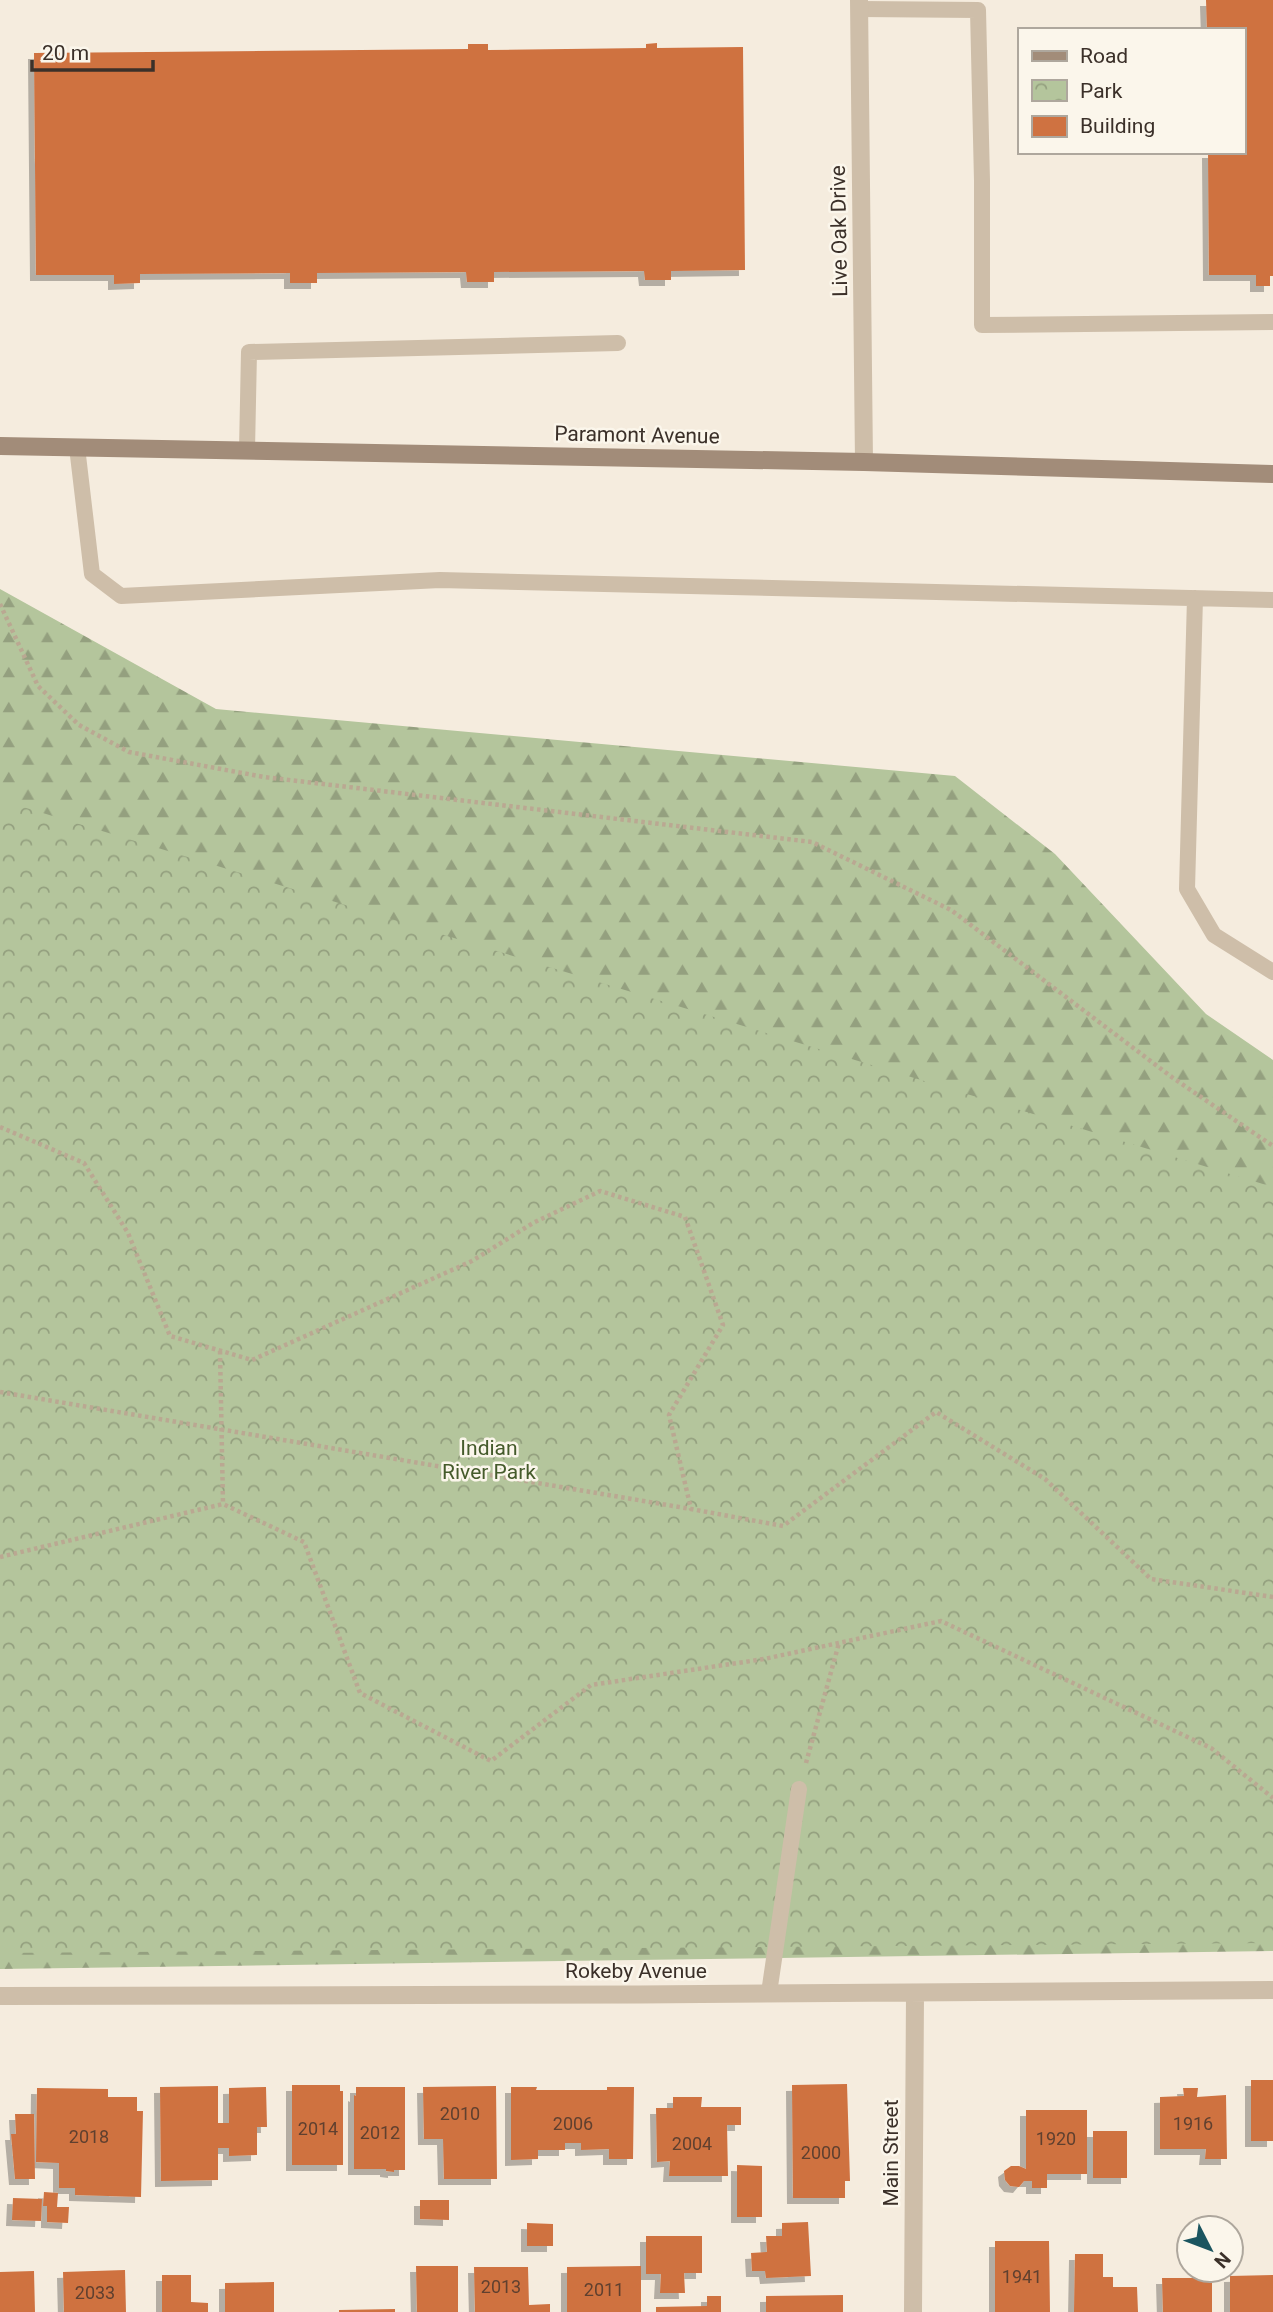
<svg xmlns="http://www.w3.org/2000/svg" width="1273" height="2312" font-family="Roboto,sans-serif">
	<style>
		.forest { fill: url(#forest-firs) }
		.park { fill: url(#park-crowns) }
		.building { fill: #cf7241; filter: url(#shadow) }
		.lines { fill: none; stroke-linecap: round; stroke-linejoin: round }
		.path { stroke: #baa892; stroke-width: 4.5; stroke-dasharray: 3.5 3.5; stroke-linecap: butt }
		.lane { stroke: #cebea9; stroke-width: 16 }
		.street { stroke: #cebea9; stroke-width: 18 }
		.secondary { stroke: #a28c79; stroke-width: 18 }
		.labels { text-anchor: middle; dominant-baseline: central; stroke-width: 5; stroke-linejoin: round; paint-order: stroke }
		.number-label { font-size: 18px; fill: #60402f }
		.street-label { font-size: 21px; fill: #3b3029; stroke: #fbf6eb }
		.park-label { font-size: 21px; fill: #455b2b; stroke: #fbf6eb }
	</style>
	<defs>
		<pattern id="forest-firs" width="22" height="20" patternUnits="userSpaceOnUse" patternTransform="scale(1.75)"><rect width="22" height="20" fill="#b4c59c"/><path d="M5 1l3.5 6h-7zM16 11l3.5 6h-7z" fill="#94a07f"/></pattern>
		<pattern id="park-crowns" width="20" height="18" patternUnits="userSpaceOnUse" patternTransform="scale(1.75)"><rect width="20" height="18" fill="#b4c59c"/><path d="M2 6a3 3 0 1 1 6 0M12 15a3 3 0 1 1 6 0" fill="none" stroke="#94a07f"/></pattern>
		<filter id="shadow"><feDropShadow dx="-6" dy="6" stdDeviation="0" flood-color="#0004"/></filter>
	</defs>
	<rect width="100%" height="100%" fill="#f5ecde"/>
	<path class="forest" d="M0,589L216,709L955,776L1055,854L1206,1014L1273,1060V1951L0,1969Z"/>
	<path class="park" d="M0,800L1273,1187V1943L0,1953Z"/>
	<path class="building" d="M1206,0H1273V276H1270V286H1256V275H1209L1208,152H1243V30H1207Z
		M657,43V48L743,47L745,270L671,271V280H645L644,271L494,272V282H467L466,272L317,273V283H290V273L140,274V283L114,284V275H36L34,53L468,49V44H488V50L646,48V44Z
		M1251,2080H1273V2141H1251Z
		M847,2084L850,2181H845V2198H793L792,2085Z
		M292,2085H340V2091H343V2165H292Z
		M218,2086V2123H229V2088L266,2087L267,2127H257V2155L229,2156V2148H218V2180L161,2181L160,2087Z
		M496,2086L497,2179H444L443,2139H424L423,2087Z
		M356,2087H405V2170H394V2172L386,2171V2169H354V2095L356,2096Z
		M511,2087H537L536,2090H607V2087H634L633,2159H609V2149L581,2150V2143H565V2150H538V2159L511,2160Z
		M37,2088L108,2089V2097H137V2111H143L141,2197L75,2195V2188H59V2163L36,2162Z
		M1183,2088H1198L1197,2097L1226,2095L1227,2159H1205L1206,2149H1160V2097L1184,2096Z
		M673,2097H702L701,2107H741V2125H727L728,2176H669L670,2161L657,2162L656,2108H673Z
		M1026,2110H1087V2174H1047V2188H1032V2181H1024L1019,2187L1010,2186L1005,2180L1004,2171L1011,2166H1019L1026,2169Z
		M15,2114H34L35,2179H15L11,2134H16Z
		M1093,2131H1127V2178H1093Z
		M737,2165L762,2166V2217H737Z
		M44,2192L58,2193L57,2207H69L68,2223L47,2222V2206H43Z
		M13,2198L42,2199L41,2221L12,2220Z
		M420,2200H449V2220L420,2219Z
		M808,2222L811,2276L766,2278L765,2271H752L751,2253L767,2252L766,2236H782V2223Z
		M527,2223L553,2224V2246H527Z
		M646,2236H702V2273H684L685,2293H660L661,2274H646Z
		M995,2241H1049L1050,2312H995Z
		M1075,2254H1103V2277H1113V2287H1137L1138,2312H1074Z
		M416,2266H458V2312H417Z
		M641,2266V2312H567V2267Z
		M474,2267H528L529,2305L550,2304V2312H475Z
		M125,2270L126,2312H64L63,2272Z
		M34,2271L35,2312H0V2272Z
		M162,2275H191V2302L208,2303V2312H162Z
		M1273,2275V2312H1230V2276Z
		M1162,2278H1212V2312H1163Z
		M274,2282V2312H225V2283Z
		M843,2295V2312H766V2296Z
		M707,2296H721V2312H656V2307L707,2306Z
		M395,2309V2312H339V2310Z"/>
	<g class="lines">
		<path class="path" d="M0,604L38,686L79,725L129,752L264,777L812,842L951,910L1173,1078L1273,1146
			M0,1127L84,1163L128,1233L170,1336L252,1360L472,1261L533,1223L600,1191L685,1217L723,1325L669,1415L691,1509L783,1526L936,1412L1045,1479L1151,1579L1273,1597
			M220,1351L223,1504
			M0,1392L691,1509
			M0,1557L223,1504L304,1542L360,1693L491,1761L591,1685L764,1659L941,1621L1211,1748L1273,1798
			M806,1763L839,1643"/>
		<path class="lane" d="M860,9L978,10L982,181V325L1273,322
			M77,447L92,574L121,596L440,580L1273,600
			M247,450L249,352L618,343
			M1195,598L1187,889L1214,935L1273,972
			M769,1993L799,1789"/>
		<path class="street" d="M859,0L864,462
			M0,1996C424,1994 849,1996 1273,1990
			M913,2312L915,1995"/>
		<path class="secondary" d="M0,446L864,462L1273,474"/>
	</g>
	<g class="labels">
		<g class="number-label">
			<text x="460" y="2113">2010</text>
			<text x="573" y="2123">2006</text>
			<text x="1193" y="2123">1916</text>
			<text x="318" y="2128">2014</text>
			<text x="380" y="2132">2012</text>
			<text x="89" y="2136">2018</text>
			<text x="1056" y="2138">1920</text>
			<text x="692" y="2143">2004</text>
			<text x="821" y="2152">2000</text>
			<text x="1022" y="2276">1941</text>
			<text x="501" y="2286">2013</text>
			<text x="604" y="2289">2011</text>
			<text x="95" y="2292">2033</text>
		</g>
		<g class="street-label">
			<text transform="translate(839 231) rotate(-91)">Live Oak Drive</text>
			<text transform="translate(637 435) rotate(1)">Paramont Avenue</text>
			<text x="636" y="1971">Rokeby Avenue</text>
			<text transform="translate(891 2153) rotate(-90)">Main Street</text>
		</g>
		<g class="park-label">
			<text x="489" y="1448">Indian<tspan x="489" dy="24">River Park</tspan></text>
		</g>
	</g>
	<rect x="1018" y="28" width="228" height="126" fill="#fbf6eb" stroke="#aea79d" stroke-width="2"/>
	<rect x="1032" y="51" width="35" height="10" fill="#a28c79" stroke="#aea79d" stroke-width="2"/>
	<text x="1080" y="63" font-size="21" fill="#3b3029">Road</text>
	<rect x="1032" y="80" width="35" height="21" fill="url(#park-crowns)" stroke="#aea79d" stroke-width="2"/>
	<text x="1080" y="98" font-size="21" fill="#3b3029">Park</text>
	<rect x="1032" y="116" width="35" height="21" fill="#cf7241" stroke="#aea79d" stroke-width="2"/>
	<text x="1080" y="133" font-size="21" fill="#3b3029">Building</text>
	<g transform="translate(1210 2249) rotate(132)"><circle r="33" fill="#fbf6eb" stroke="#aea79d" stroke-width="2"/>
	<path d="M0-5L12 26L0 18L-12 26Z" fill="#1b5560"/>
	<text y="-10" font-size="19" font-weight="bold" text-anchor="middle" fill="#3b3029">N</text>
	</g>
	<path d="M32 60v10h121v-10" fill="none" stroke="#3b3029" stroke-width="3.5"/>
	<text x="42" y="60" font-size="21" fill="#3b3029" stroke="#fbf6eb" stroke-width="5" paint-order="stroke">20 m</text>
</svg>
